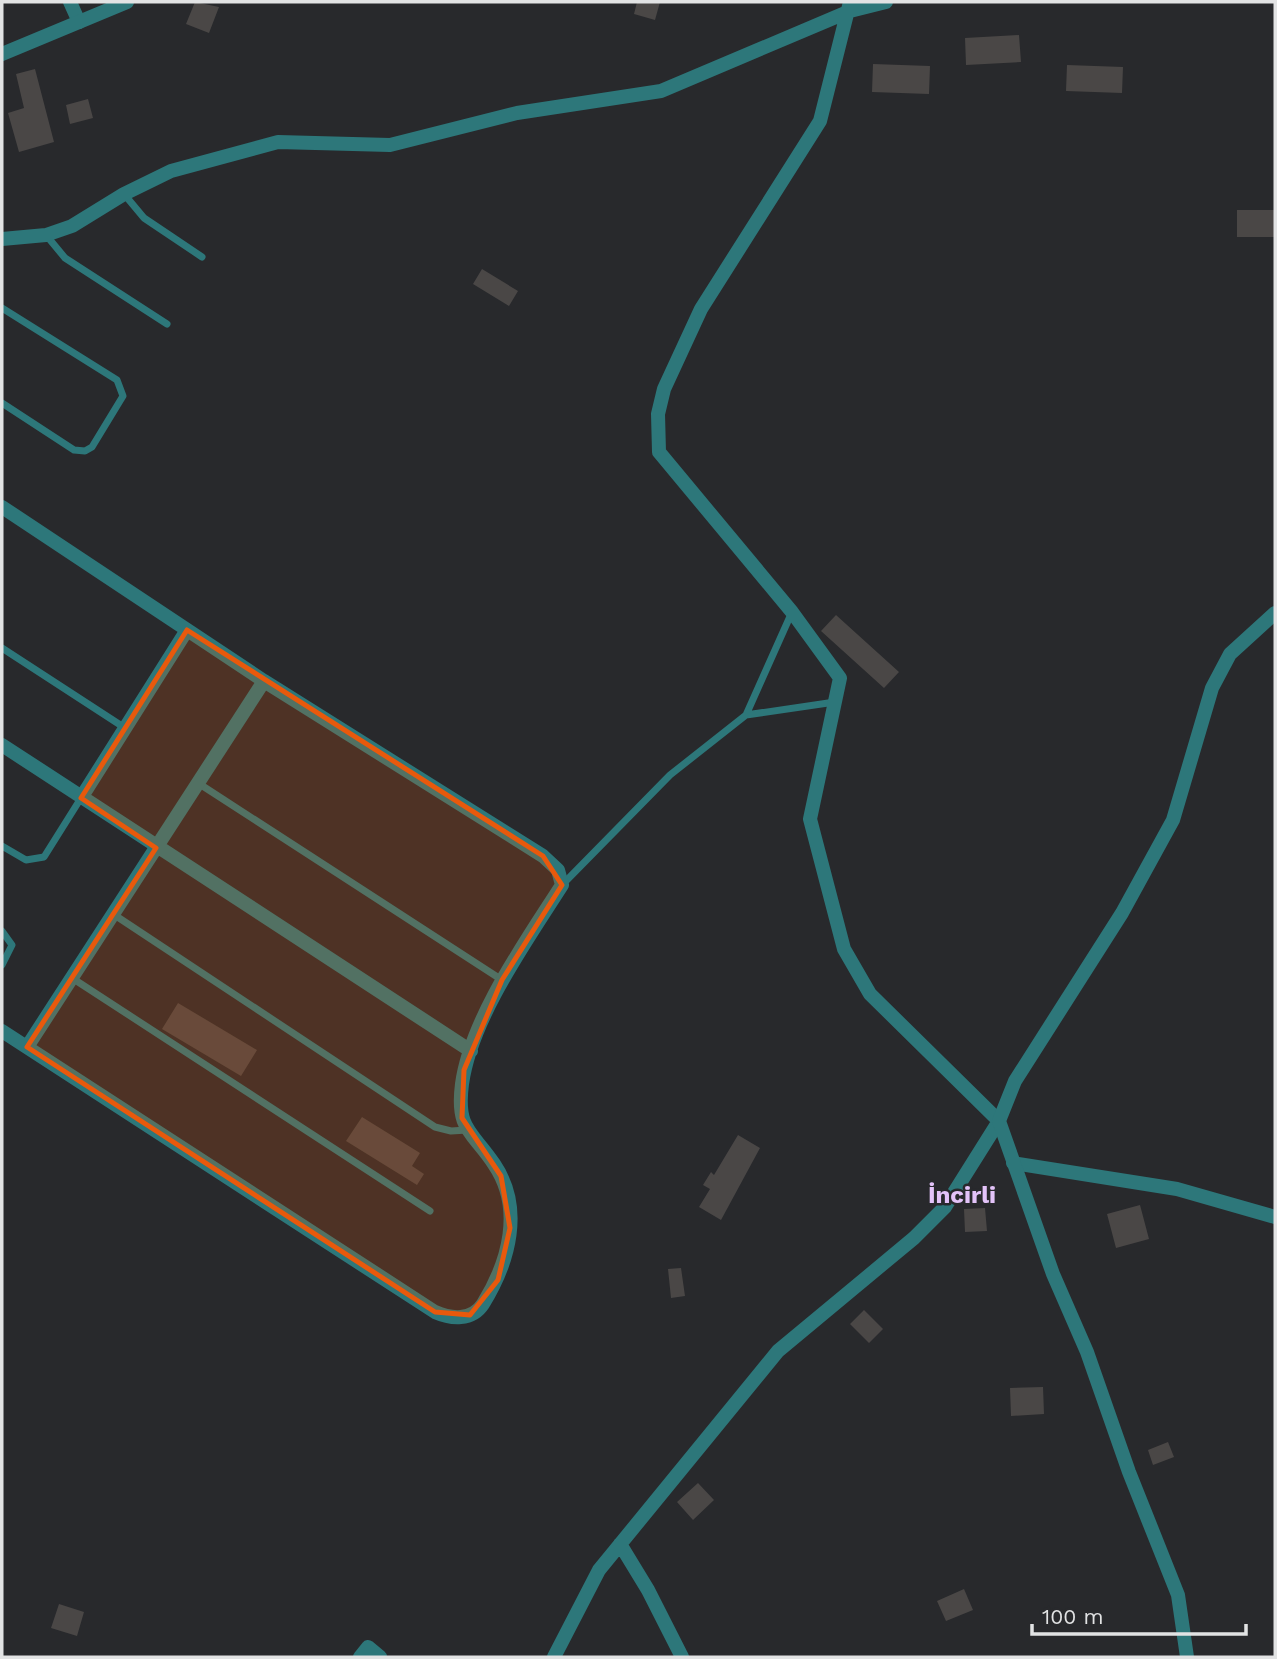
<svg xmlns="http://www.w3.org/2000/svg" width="1277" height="1659" font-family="'Work Sans',sans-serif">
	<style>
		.building { fill: #4a4746 }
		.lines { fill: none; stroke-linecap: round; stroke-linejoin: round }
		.service { stroke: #2d777a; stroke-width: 7 }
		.minor { stroke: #2d777a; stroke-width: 14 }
		.tertiary { stroke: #2d777a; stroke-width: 14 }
		.marked { fill: #e8590c; fill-opacity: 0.2; stroke: #e8590c; stroke-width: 5; stroke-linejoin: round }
		.labels { text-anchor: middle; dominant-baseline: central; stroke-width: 5; stroke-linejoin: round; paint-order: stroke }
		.neighbourhood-label { font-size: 24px; font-weight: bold; fill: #e3c3f9; stroke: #28292c }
	</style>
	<rect width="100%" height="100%" fill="#28292c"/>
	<path class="building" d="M195,2L219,7L209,33L186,24Z
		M637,2H660L655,20L634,14Z
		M1019,35L1021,62L966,65L965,38Z
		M873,64L930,66L929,94L872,92Z
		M1067,65L1123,67L1122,93L1066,91Z
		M35,69L54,142L19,152L8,113L24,108L16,74Z
		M88,99L93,118L70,124L66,105Z
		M1237,210H1275V237H1237Z
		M482,269L518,291L509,306L473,284Z
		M836,615L899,672L884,688L821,631Z
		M178,1003L257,1050L241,1076L162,1029Z
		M362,1117L420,1153L412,1166L424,1174L417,1185L346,1141Z
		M738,1135L760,1148L721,1220L699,1207L710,1189L703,1185L711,1172L714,1175Z
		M1140,1205L1149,1239L1116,1248L1107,1214Z
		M985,1208L987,1231L965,1232L964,1209Z
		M681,1268L685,1296L671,1298L668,1269Z
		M864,1310L883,1329L869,1343L850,1324Z
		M1043,1387L1044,1414L1011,1416L1010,1388Z
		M1168,1442L1174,1457L1153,1465L1148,1450Z
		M698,1483L714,1500L693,1520L677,1502Z
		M964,1589L973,1610L946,1621L937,1601Z
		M59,1604L84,1612L77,1636L51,1628Z"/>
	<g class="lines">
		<path class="service" d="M124,194L144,218L202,257
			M46,235L65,258L167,324
			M2,308L117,380L123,396L92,447L85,451L74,450L2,403
			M792,612L746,715L835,702
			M2,648L125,728
			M198,783L502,980
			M2,846L26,860L44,857L81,798
			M562,885L670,775L746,715
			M113,914L435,1127L451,1131L467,1130
			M2,931L12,945L2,965
			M72,978L430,1211"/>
		<path class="minor" d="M70,2L79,22
			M2,239L46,235L72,226L124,194L171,171L278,142L390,145L517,113L661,91L850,11L886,2
			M2,507L264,681L543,856L558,870L562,885C527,940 471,1018 462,1084C456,1130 472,1131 494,1164C524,1208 509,1262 483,1304C472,1321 451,1319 435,1312L2,1031
			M2,745L471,1051
			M81,798L187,630
			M27,1047L264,681
			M1013,1163L1177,1189L1275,1217
			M620,1544L648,1590L682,1657
			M360,1657L368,1647L380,1657
			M554,1657L599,1570L778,1351L914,1238L945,1207L999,1121L870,994L844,949L810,819L840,678L792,612L659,452L658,414L664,389L701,309L820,121L850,2"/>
		<path class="tertiary" d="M2,54L127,2
			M1187,1657L1178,1595L1129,1472L1087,1352L1053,1274L999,1121L1015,1081L1122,913L1173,820L1212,688L1230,654L1275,613"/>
	</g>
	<path class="marked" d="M187,630L543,856L562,885L502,980L464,1070L462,1118L501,1176L510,1228L498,1280L470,1315L435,1312L27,1047L156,848L81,798Z"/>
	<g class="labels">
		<g class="neighbourhood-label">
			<text x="962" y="1195">İncirli</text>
		</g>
	</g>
	<rect width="1277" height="1659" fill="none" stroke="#e2e3e4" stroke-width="7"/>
	<path d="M1032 1624v10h214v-10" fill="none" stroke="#e2e3e4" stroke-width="3.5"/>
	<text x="1042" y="1624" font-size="21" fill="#e2e3e4" stroke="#28292c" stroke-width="5" paint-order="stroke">100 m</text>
</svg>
